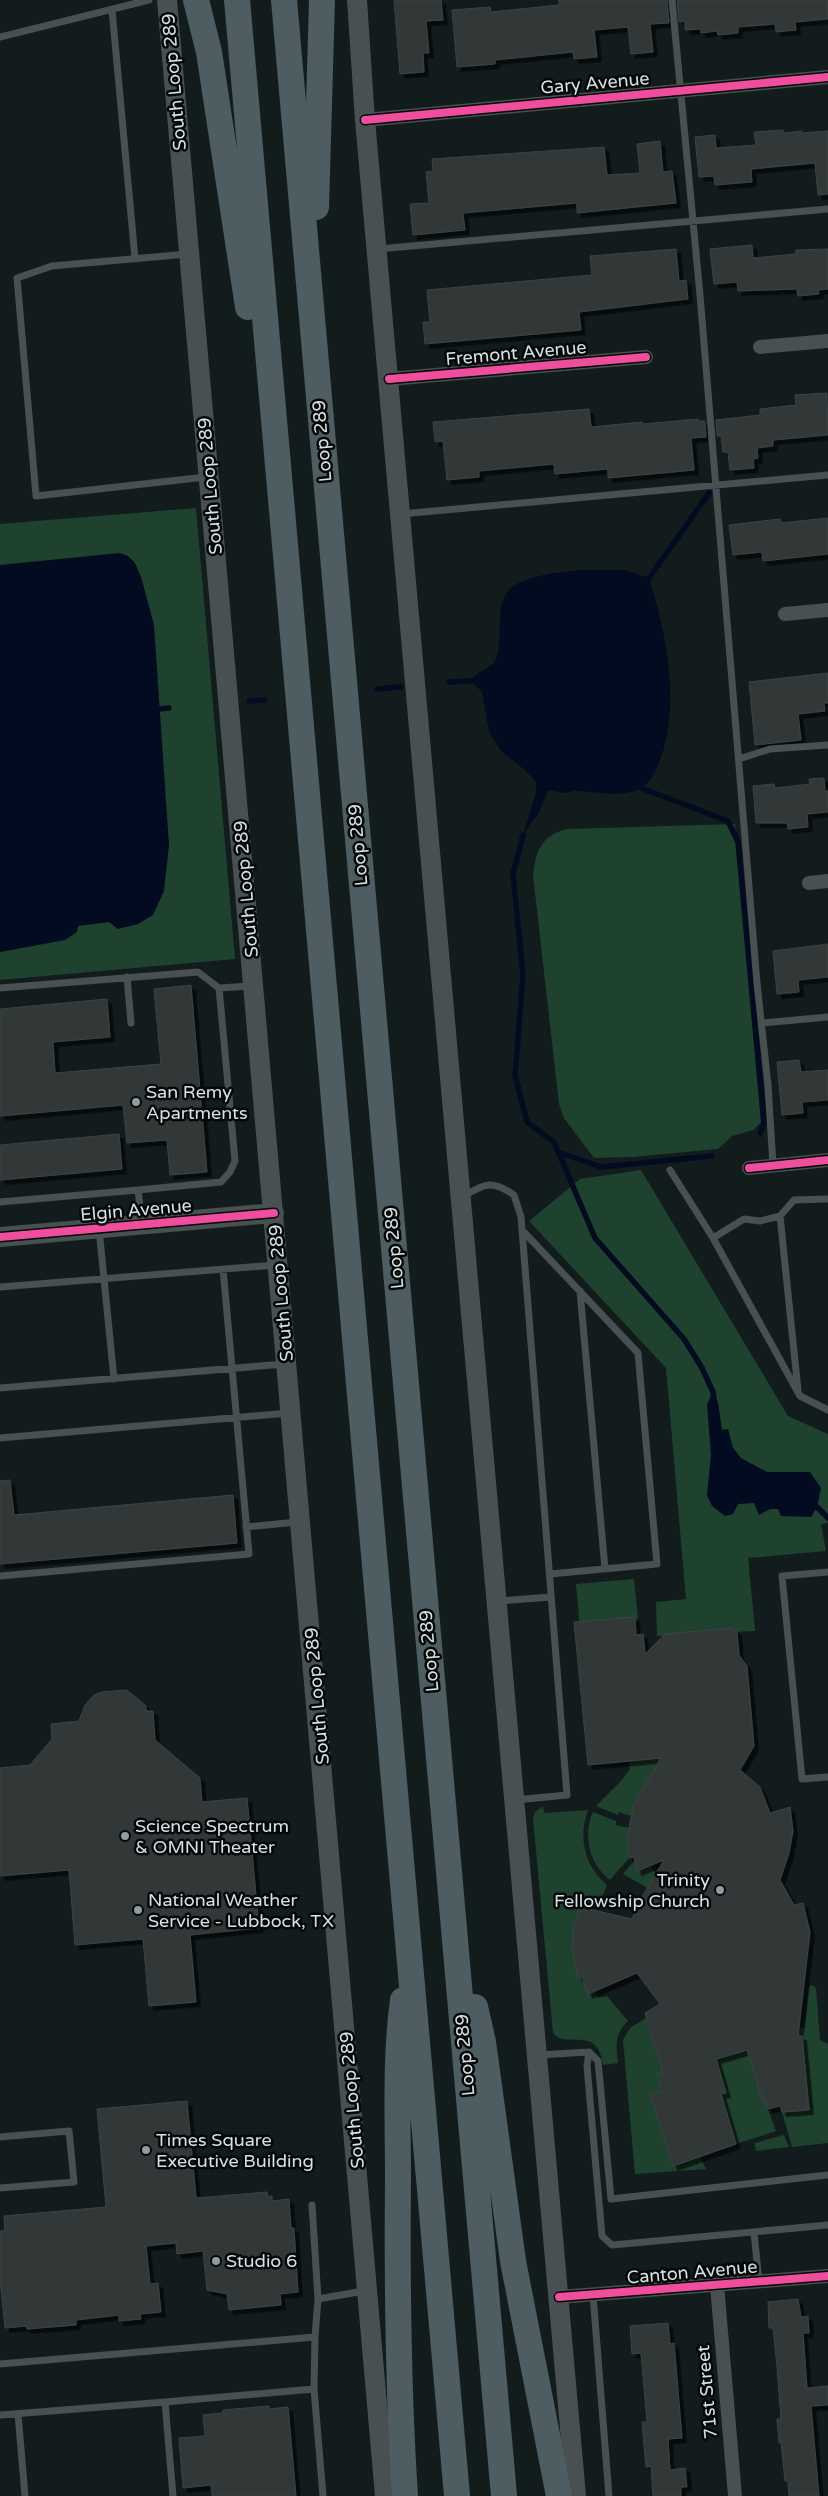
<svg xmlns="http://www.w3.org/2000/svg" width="828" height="2496" font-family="'Varela Round',sans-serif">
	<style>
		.green { fill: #1e422e }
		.water { fill: #020b1f }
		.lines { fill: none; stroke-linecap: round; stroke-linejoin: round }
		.stream { stroke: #020b1f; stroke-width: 5.5 }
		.building { fill: #313939; stroke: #3c4343; filter: url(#shadow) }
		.lane { stroke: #485051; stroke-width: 7 }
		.street { stroke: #485051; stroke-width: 14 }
		.secondary { stroke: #485051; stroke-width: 20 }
		.highway { stroke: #4d5d61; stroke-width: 26 }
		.cycleway-casing { stroke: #030708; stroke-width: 11 }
		.cycleway { stroke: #ef4d9e; stroke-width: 8 }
		.poi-dot { fill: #929c9d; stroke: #030708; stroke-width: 2 }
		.labels { text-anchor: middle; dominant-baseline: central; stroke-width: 5; stroke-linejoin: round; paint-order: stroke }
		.street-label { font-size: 18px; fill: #d7e1e2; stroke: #030708 }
		.poi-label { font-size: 18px; fill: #d7e1e2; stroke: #030708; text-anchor: start }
	</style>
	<defs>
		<filter id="shadow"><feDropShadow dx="4.5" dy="4.5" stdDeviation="0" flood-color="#0009"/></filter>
	</defs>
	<rect width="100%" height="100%" fill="#121c1c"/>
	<path class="green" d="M196,508L235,959L0,980V524Z
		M735,824L761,1122L753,1130L732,1136L718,1149L633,1157L594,1158L564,1118L559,1104L533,875C536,850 542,835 567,829Z
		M641,1170L788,1416L828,1434V1523L821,1524L826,1551L749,1558L748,1556L755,1631L657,1636L656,1602L686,1599L666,1368L529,1221L580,1179Z
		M634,1579L638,1619L618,1620L580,1630L576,1584Z
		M661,1758L672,1764L654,1771L633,1806L631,1816L618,1812V1815L596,1806L621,1781L630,1769L629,1762Z
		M543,1806L544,1813L588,1810C578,1837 584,1866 607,1885L601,1900L598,1901L596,1906L590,1905L589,1909L580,1907L576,1922H574L572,1947L578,1977L582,1976L588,1994L595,1991L598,1998L607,1996L628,2021C614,2034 616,2046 618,2063L603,2065C598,2024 567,2050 553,2033L533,1818L535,1812Z
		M593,1812L616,1821V1825L629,1828L627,1839L629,1858L610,1880C590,1865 582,1836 593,1812Z
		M635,1860L637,1871L650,1866L656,1873L653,1891L623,1874Z
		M812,1985L816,1988L820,2040L828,2044V2143L792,2147L782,2112L809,2110L802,2036H797L796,2027L805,2028L809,1987Z
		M646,2018L663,2073L657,2075L662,2091L650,2094L673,2166L700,2157L706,2169L635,2174L623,2040L630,2028Z
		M747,2050L763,2102H765L776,2131L736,2144L721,2094L726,2093L716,2059Z
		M784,2135L789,2147L756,2151L755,2143Z"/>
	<path class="water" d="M120,553L128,556L135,563L141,577L154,625L169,845L164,891L153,915L138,924L118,929L109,922L78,926L77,932L65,940L0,952V565Z
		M582,570H625L649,578C667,632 682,714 657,767C652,777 649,785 638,790C621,797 596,792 578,791C573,790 568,793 563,793C558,792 554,790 548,791L539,812L523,835L536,793V782L525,770L501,751L489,732L482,692L471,681C477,670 491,670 496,659C501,648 499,631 500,620C500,612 501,601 506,594C518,575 561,572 582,570Z
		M713,1392L718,1402L722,1430L728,1429L733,1448L741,1458L767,1472H810L821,1488L817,1507L811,1517L781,1516L778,1509H770L759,1515L754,1503L738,1504L733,1514L725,1516L712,1506L707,1495L711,1455L707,1404Z"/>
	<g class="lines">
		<path class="stream" d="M649,578L709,493
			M449,682L471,681
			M377,689L401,687
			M249,701L265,700
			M159,709L169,708
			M641,788L728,821L738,842L764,1123L760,1133
			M523,835L513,874L523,975L515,1075L527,1122L554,1142L595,1238L684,1339L702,1368L713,1392L714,1400
			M558,1152L601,1167L712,1156
			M814,1504L828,1518"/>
	</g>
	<path class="building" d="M394,0H441L443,20L426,21L429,53H423L424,72L400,74Z
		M559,0H667L669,23L650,24L653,52L631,54L628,27L594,30L597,57L574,59L573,52L495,60V64L457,67L452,10L490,7L491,12L559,5Z
		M677,0H828V19L795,22L796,30L776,32L775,24L738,27V33L718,35L717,31L701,33V29L685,30V21L679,22Z
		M783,130V133L802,131V133L828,131V194L818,195L815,163L751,169L752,182L715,185L714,176L699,177L695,137L715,135L716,148L756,145L754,132Z
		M660,141L663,172L672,171L676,203L577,213V203L463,213L465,230L413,235L410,204L429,203L426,172L433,171L432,159L604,147L607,175L640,173L637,144Z
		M752,245L753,258L796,254V250L828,249V289L818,290L819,294L798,296L797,289L738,291L737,282L714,284L710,249Z
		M676,249L679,281L686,280L688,299L579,312L581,330L425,344L423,322H430L427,290L592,275L590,256Z
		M827,393L828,435L773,440V446L757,448L758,458L753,459L754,468L730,470L728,452H723L721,436H717L716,420L760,415V409L796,405L795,395Z
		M589,409L591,427L642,422L643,424L698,419V421H705L706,437L691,438L694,470L608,478V469L555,474L554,464L479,471V477L447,480L443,441L435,442L433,422Z
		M828,518V554L763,561L762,552L733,555L729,525L780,519L781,523Z
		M828,673V703H824L825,711L798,714L801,740L755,745L749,682Z
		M824,778L825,791H828V812L807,814L808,827L788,829L787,823H756L753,786L774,784L775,788L810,784L809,779Z
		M828,944V977L798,980L799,992L777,994L773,951Z
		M191,985L207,1172L170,1175L167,1140L127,1143L123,1105L0,1116V1009L107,999L110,1037L53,1042L55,1073L161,1064L154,989Z
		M799,1060L801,1072L828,1070V1100L802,1102L803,1113L782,1115L777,1062Z
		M119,1134L122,1169L0,1180V1145Z
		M10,1480L14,1515L233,1495L237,1543L0,1564V1481Z
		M635,1617L636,1635L643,1634L645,1654L665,1634L732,1628L737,1632L739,1655L747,1666L754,1746L740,1770L760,1787L770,1813L790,1807L793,1831L789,1853L780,1880L794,1905L803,1903L810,1932L798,2036H802L809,2110L782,2112L780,2106L768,2109L765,2102H763L747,2050L716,2059L726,2093L721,2094L736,2144L673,2166L650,2094L662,2091L657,2074L663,2073L645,2013L660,2004L637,1973L588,1994L582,1976L578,1977L572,1947L574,1922H576L580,1907L632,1919L642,1897L664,1860L637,1871L634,1857L629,1858L627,1839L633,1806L661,1758L588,1765L574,1622Z
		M127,1690L146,1706V1711H153L155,1740L200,1778L202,1802L247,1798L259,1928L190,1935L196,2002L149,2006L143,1939L75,1945L69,1870L0,1876V1768L30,1765L52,1739L51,1724L79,1721L85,1705L94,1695L102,1692Z
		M187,2101L196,2198L267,2192L268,2197L272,2196V2201L289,2199L291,2228H294L298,2292L280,2294L281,2305L229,2310L227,2294L207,2290L203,2251L177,2254L176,2243L146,2246L150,2284L158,2283L161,2312L140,2314L141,2319L119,2321V2315L76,2320V2325L27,2329L26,2326L5,2328L0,2279V2231H5L4,2216L106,2207L97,2109Z
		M798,2299L801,2317L808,2316L809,2333H803L807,2388L828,2386V2405L811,2406L819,2496H789L788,2481H785L781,2442L779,2443L777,2419H781L777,2367L773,2328H769L768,2302Z
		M668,2323L670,2344L674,2343L682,2438L668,2439L670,2470L685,2468L687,2487H681V2496H653L651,2466L646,2467L642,2422H647L641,2353L632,2354L630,2326Z
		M269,2406V2409L288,2407L296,2496H212L211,2485L183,2488L179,2438L205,2436L203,2415L222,2413L223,2410Z"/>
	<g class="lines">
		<path class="lane" d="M672,0L700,295L757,983L768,1085L773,1165
			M112,10L135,258
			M0,37L149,0
			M378,249L828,209
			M188,254L52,266L17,278L36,496L206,477
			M401,514L828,475
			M739,759L770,749L828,745
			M127,977L131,1023
			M0,988L198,972L219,988L251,986
			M762,1023L828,1017
			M670,1170L713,1238
			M464,1196C485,1183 493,1180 514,1195L521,1217L567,1795L515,1800
			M828,1199L794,1200L780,1216L760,1221L744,1219L713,1238L800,1396L828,1410
			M0,1202L138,1190
			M780,1216L798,1390
			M142,1223L138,1190L221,1182L230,1172L235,1161L219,988
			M99,1229L114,1379
			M522,1230L638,1353L657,1564L550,1574
			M0,1287L276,1265
			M580,1291L605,1569
			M0,1388L284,1364
			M0,1438L289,1413
			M246,1527L298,1522
			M828,1572L782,1576L802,1779L828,1777
			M0,1576L249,1554L223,1269
			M499,1601L551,1597
			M589,2052L587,2066L602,2236L612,2245L828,2225
			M538,2055L589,2052L598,2061L611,2199L828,2175
			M0,2137L69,2131L74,2182L0,2188
			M312,2205L318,2299
			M754,2233L759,2281
			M593,2295L609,2496
			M0,2364L315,2337
			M314,2389L315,2337L318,2299L364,2291
			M165,2402L314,2389L323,2496
			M18,2414L25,2496
			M0,2415L165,2402L173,2496"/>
		<path class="street" d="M365,120L828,77
			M760,347L828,341
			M389,379L646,357
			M785,614L828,610
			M809,883L828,881
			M749,1168L828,1160
			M717,2285L735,2496
			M559,2297L828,2276"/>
		<path class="secondary" d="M167,0L385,2496
			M357,0L365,120L576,2496
			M0,1237L274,1213"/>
		<path class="highway" d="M196,0L209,52L248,307
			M237,0L457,2496
			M284,0L504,2496
			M316,207L322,0
			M403,2000C395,2059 398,2119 398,2178C397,2284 398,2390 405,2496
			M475,2007L483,2042L513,2261L559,2496"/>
		<defs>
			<path id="cycleway" d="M365,120L828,77
				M389,379L646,357
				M749,1168L828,1160
				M0,1237L274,1213
				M559,2297L828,2276"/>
		</defs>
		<use href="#cycleway" class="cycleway-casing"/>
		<use href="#cycleway" class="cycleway"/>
	</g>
	<g class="poi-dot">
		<circle cx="136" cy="1102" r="5"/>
		<circle cx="125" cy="1836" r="5"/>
		<circle cx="720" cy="1890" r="5"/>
		<circle cx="138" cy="1910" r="5"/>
		<circle cx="146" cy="2150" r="5"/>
		<circle cx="216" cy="2261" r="5"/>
	</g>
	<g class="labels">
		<g class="street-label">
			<text transform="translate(174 82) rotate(-95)">South Loop 289</text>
			<text transform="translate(595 83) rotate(-5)">Gary Avenue</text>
			<text transform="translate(516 353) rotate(-5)">Fremont Avenue</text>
			<text transform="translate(322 441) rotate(-95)">Loop 289</text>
			<text transform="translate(210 486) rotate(-95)">South Loop 289</text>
			<text transform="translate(358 845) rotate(-95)">Loop 289</text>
			<text transform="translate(246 889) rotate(-95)">South Loop 289</text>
			<text transform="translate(136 1210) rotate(-5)">Elgin Avenue</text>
			<text transform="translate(394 1248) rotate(-95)">Loop 289</text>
			<text transform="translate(281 1293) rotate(-95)">South Loop 289</text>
			<text transform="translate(429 1651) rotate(-95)">Loop 289</text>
			<text transform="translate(317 1696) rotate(-95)">South Loop 289</text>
			<text transform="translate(465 2055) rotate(-95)">Loop 289</text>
			<text transform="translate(352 2100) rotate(-95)">South Loop 289</text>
			<text transform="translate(692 2272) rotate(-5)">Canton Avenue</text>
			<text transform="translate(707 2392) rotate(-95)">71st Street</text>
		</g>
		<g class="poi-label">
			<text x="146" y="1092">San Remy<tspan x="146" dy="21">Apartments</tspan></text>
			<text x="135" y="1826">Science Spectrum<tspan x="135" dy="21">&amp; OMNI Theater</tspan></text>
			<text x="710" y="1880" text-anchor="end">Trinity<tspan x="710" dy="21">Fellowship Church</tspan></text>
			<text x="148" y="1900">National Weather<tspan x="148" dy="21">Service - Lubbock, TX</tspan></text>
			<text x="156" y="2140">Times Square<tspan x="156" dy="21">Executive Building</tspan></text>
			<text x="226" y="2261">Studio 6</text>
		</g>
	</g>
</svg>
